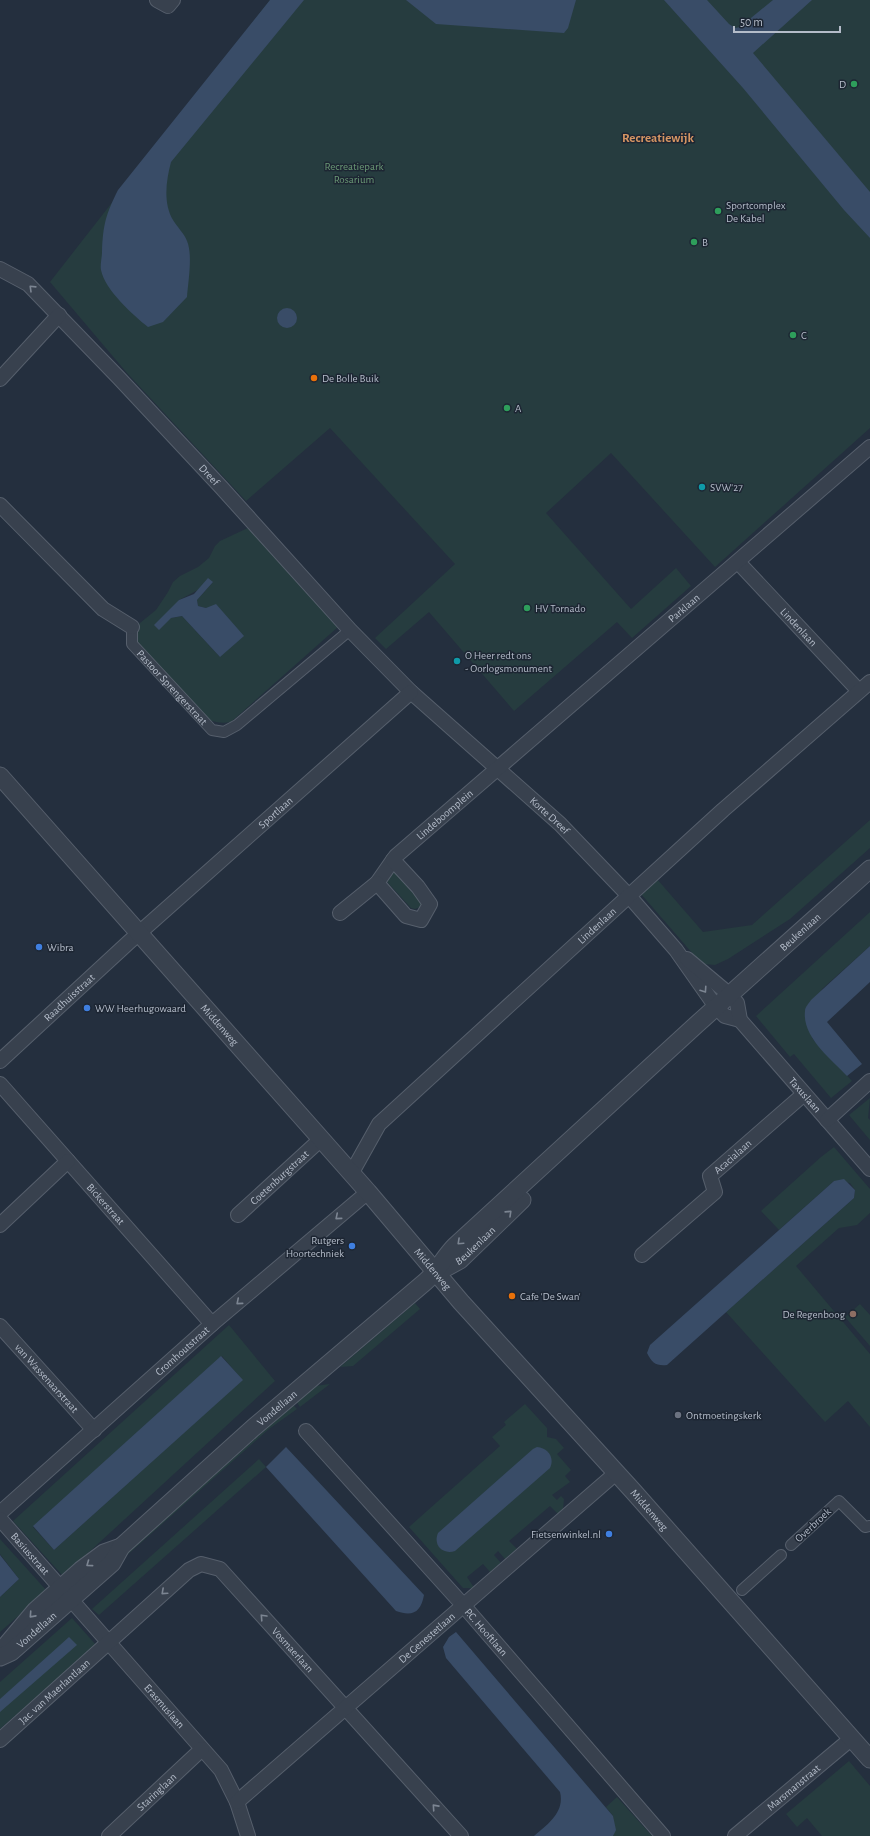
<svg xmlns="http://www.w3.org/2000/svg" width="870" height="1836" font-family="'Alegreya Sans',sans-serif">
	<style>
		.green { fill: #263c3f; fill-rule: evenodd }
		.water { fill: #394c67 }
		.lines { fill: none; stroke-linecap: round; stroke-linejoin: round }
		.pedestrian-casing { stroke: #565f6c; stroke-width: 12 }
		.minor-casing { stroke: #565f6c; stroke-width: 16 }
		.tertiary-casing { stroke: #565f6c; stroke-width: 19 }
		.pedestrian { stroke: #38414e; stroke-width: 10 }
		.minor { stroke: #38414e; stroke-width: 14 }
		.tertiary { stroke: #38414e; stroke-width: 17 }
		.oneway { stroke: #7c8592 }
		.leisure-dot { fill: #2e9e5b; stroke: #1d2633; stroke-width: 1.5 }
		.food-dot { fill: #e8710a; stroke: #1d2633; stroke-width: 1.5 }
		.culture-dot { fill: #0f9aa8; stroke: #1d2633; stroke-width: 1.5 }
		.shop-dot { fill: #3f7fe0; stroke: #1d2633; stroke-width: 1.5 }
		.education-dot { fill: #8d6e63; stroke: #1d2633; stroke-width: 1.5 }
		.worship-dot { fill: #6b7280; stroke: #1d2633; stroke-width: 1.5 }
		.labels { text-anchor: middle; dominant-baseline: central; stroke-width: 3; stroke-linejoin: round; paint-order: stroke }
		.poi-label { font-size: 11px; fill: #b4bcc9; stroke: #1d2633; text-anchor: start }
		.park-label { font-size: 11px; fill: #6b9a76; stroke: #1d2633 }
		.street-label { font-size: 11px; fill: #b4bcc9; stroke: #1d2633 }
		.quarter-label { font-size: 13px; font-weight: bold; fill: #d59563; stroke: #1d2633 }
	</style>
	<rect width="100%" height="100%" fill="#242f3e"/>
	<path class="green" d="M270,0H870V428L715,567L611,453L546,513L631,609L676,568L691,586L632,638L617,622L514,711L429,612L386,649L375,638L455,564L330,428L246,501L127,373L50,282Z
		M250,527L338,627L231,722C222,724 215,722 206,719L138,651L135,627L156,610L168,592L173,582L180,576L198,567L209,558L215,546L220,541ZM213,582L197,600L198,606L206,608L220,657L182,616L171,618L179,600Z
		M870,820V848L790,919L728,959L715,965L703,964L693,954L641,894L657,879L703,932L752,925Z
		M393,871L398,872L422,903L420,907L415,909L411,908L388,883L387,878Z
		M870,912V946L822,989L812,1038L852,1081L831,1098L794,1054L790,1057L756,1016Z
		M870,1098L868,1118L870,1120V1140L849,1115Z
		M834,1147L870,1189V1213L857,1225L839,1228L796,1266L870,1354V1427L848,1401L825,1422L726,1312L854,1198L855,1190L850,1183L834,1181L779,1230L761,1211L821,1157Z
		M415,1303L420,1309L353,1366L340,1367Z
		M860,1304L870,1315V1346L845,1317Z
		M229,1325L275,1381L63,1576L13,1521ZM222,1356L242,1380L54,1550L33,1527Z
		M330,1384L300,1407L296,1401L315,1386Z
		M525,1404L547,1428V1437L556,1439L564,1448L557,1454L571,1470L565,1476L570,1482L552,1495L557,1500L561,1496L564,1499L563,1511L559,1515L550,1506L509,1541L517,1549L505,1559L498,1551L494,1555L501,1563L490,1572L483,1564L467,1577L475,1589L473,1590L471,1588H463L409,1527L500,1446L492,1437L506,1425L504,1422Z
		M293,1405L297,1409L269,1429L98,1581L97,1580Z
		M259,1459L266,1467L99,1615L92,1609Z
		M0,1539L47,1591L0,1632V1597L19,1579L0,1554Z
		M72,1618L96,1645L0,1729V1682Z
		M849,1761L870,1786V1836H822L807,1818L797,1827L786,1814Z
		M617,1797L652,1836H613L614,1834L613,1816L606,1807Z"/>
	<path class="water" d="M270,0H304L171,162C166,181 163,203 173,220C177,227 184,233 187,241C193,255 188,282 187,297L163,322L148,327C133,315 105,290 101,270C100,265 102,257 102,252C103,224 106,214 118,190Z
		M406,0H576L568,28L564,33L436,24Z
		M664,0H707L729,24L735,28L740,27L773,0H812L753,53L870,192V238L844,210L743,88Z
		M277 318a10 10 0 1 1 20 0a10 10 0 1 1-20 0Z
		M208,578L213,582L197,600L198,606L206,608L216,604L244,636L220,657L182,616L171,618L159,630L154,625L179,600L194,594Z
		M870,946V982L827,1022L862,1064L847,1076C831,1059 802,1037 805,1011C805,1007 809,1003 811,1000Z
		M844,1179L855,1190L854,1198L667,1365C656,1366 652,1363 647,1353L650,1345L834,1181Z
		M221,1356L243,1380L54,1550L33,1526Z
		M286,1447L424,1595C421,1612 413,1617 396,1611L266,1467Z
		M537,1447C548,1448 555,1457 550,1468L455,1551C442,1555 433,1545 438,1533L533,1449Z
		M0,1555L19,1579L0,1597Z
		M456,1632L613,1816L616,1830L613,1836H534C548,1824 565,1812 560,1792L446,1658L443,1647L449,1637Z
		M69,1637L77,1645L0,1712V1699Z"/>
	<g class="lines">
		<defs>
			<g id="pedestrian">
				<path id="s1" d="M132,627V644L212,730L224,732L237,725L350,630"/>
				<path d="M791,1545L839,1501L865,1527L870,1526"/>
				<path d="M742,1590L781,1555"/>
			</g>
			<g id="minor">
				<path d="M157,0L168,6L173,0"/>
				<path id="s2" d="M0,269L28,284L119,378L221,487L350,630L411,692L560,824L629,896L676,950L716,1007L725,1016L740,1020"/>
				<path d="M0,379L59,315"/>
				<path d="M0,505L103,609L132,627"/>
				<path id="s3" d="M738,562L859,691"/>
				<path d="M377,883L393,860"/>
				<path id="s4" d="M340,913L377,883L406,916L421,920L430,904L418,887L393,860L396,856L870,447"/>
				<path id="s5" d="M687,959L730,995L737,1003L740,1020L870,1169"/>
				<path id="s6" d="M0,1061L129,942L411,692"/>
				<path id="s7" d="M0,1084L212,1324"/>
				<path d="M827,1120L870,1081"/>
				<path id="s8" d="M351,1174L379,1124L723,810L870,682"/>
				<path id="s9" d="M238,1215L320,1140"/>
				<path d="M0,1225L68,1161"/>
				<path id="s10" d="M642,1255L715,1192L710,1176L804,1094"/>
				<path id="s11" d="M0,1326L94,1430"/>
				<path id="s12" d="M306,1431L463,1605L663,1836"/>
				<path id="s13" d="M0,1513L212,1324L368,1192"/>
				<path id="s14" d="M0,1519L221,1770L237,1802L248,1836"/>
				<path id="s15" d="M0,1740L189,1570L201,1564L220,1569L461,1836"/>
				<path id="s16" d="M237,1802L616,1473"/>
				<path id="s17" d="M109,1836L202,1749"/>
				<path id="s18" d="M735,1836L852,1738"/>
			</g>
			<g id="tertiary">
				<path id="s19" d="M0,776L368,1192L461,1302L633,1491L870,1759"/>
				<path id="s20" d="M438,1272L460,1260L522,1200"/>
				<path d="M3,1649L36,1610L81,1570L104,1553L121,1547"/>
				<path id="s21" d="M0,1657L11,1652L112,1563L121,1547L253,1428L425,1282C437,1272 444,1257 455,1246L696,1025L870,869"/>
			</g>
		</defs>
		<use href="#pedestrian" class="pedestrian-casing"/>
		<use href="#minor" class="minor-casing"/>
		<use href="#tertiary" class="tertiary-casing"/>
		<use href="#pedestrian" class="pedestrian"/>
		<use href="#minor" class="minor"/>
		<use href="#tertiary" class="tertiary"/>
	</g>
	<defs><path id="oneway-chevron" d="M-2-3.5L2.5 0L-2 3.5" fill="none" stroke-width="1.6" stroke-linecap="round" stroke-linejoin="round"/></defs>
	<g class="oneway">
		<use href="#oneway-chevron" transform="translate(32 288) rotate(-136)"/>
		<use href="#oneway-chevron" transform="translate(704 990) rotate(56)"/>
		<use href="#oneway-chevron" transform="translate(509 1213) rotate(-44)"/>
		<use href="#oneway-chevron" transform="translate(338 1217) rotate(140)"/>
		<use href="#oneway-chevron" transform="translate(460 1242) rotate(137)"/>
		<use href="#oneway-chevron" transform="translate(239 1302) rotate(140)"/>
		<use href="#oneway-chevron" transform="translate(89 1564) rotate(144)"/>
		<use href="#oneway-chevron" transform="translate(164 1592) rotate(138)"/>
		<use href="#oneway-chevron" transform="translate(32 1615) rotate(132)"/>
		<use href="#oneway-chevron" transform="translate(263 1617) rotate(-133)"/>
		<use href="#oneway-chevron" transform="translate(435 1807) rotate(-132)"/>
	</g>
	<g class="leisure-dot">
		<circle cx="854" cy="84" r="4"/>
		<circle cx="718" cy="211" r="4"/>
		<circle cx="694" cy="242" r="4"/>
		<circle cx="793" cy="335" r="4"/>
		<circle cx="507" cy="408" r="4"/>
		<circle cx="527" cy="608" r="4"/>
	</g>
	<g class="food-dot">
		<circle cx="314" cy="378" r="4"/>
		<circle cx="512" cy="1296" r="4"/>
	</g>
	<g class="culture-dot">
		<circle cx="702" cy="487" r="4"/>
		<circle cx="457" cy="661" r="4"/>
	</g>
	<g class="shop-dot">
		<circle cx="39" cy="947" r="4"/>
		<circle cx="87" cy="1008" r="4"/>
		<circle cx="352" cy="1246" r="4"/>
		<circle cx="609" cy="1534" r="4"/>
	</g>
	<circle class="education-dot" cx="853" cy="1314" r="4"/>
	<circle class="worship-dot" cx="678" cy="1415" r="4"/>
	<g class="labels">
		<g class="poi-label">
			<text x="846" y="84" text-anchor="end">D</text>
			<text x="726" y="205">Sportcomplex<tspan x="726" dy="13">De Kabel</tspan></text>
			<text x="702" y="242">B</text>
			<text x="801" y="335">C</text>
			<text x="322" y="378">De Bolle Buik</text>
			<text x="515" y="408">A</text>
			<text x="710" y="487">SVW'27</text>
			<text x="535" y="608">HV Tornado</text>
			<text x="465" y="655">O Heer redt ons<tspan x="465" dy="13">- Oorlogsmonument</tspan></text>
			<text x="47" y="947">Wibra</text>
			<text x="95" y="1008">WW Heerhugowaard</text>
			<text x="344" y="1240" text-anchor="end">Rutgers<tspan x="344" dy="13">Hoortechniek</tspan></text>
			<text x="520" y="1296">Cafe 'De Swan'</text>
			<text x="845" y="1314" text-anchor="end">De Regenboog</text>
			<text x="686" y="1415">Ontmoetingskerk</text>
			<text x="601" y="1534" text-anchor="end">Fietsenwinkel.nl</text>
		</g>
		<g class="park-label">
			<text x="354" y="166">Recreatiepark<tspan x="354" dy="13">Rosarium</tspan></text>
		</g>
		<g class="street-label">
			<text stroke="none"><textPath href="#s2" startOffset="295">Dreef</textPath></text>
			<text stroke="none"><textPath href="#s4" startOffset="568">Parklaan</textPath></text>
			<text stroke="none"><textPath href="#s3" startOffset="89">Lindenlaan</textPath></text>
			<text stroke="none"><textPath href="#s1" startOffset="76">Pastoor Sprengerstraat</textPath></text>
			<text stroke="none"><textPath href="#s6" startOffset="371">Sportlaan</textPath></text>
			<text stroke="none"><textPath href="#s4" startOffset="252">Lindeboomplein</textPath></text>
			<text stroke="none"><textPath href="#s2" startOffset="777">Korte Dreef</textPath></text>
			<text stroke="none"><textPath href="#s8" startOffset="352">Lindenlaan</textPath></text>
			<text stroke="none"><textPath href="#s21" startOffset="1082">Beukenlaan</textPath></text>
			<text stroke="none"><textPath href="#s6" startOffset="94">Raadhuisstraat</textPath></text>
			<text stroke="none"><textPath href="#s19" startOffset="332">Middenweg</textPath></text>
			<text stroke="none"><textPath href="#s5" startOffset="183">Taxuslaan</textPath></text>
			<text stroke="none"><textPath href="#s10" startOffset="143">Acacialaan</textPath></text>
			<text stroke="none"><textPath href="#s9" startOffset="56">Coetenburgstraat</textPath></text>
			<text stroke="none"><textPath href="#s7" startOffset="160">Bickerstraat</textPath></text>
			<text stroke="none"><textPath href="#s20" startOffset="46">Beukenlaan</textPath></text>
			<text stroke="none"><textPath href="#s19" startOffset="656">Middenweg</textPath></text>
			<text stroke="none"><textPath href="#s13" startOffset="244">Cromhoutstraat</textPath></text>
			<text stroke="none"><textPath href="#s11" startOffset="70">van Wassenaarstraat</textPath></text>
			<text stroke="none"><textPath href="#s21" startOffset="374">Vondellaan</textPath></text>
			<text stroke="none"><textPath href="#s19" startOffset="980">Middenweg</textPath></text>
			<text transform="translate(813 1525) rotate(-43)">Overbroek</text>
			<text stroke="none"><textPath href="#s14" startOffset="46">Basiusstraat</textPath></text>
			<text stroke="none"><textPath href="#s21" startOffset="46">Vondellaan</textPath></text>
			<text stroke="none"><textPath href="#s12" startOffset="270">P.C. Hooftlaan</textPath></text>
			<text stroke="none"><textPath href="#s16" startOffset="251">De Genestetlaan</textPath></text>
			<text stroke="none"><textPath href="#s15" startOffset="396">Vosmaerlaan</textPath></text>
			<text stroke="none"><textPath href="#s15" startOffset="73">Jac. van Maerlantlaan</textPath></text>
			<text stroke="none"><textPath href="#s14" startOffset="249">Erasmuslaan</textPath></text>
			<text stroke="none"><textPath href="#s18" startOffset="76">Marsmanstraat</textPath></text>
			<text stroke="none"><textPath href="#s17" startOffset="65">Staringlaan</textPath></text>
		</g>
		<g class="quarter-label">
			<text x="658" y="138">Recreatiewijk</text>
		</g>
	</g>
	<path d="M734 26v6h106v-6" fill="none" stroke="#b4bcc9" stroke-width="2"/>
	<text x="740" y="26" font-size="12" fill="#b4bcc9" stroke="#1d2633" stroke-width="3" paint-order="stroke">50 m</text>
</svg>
